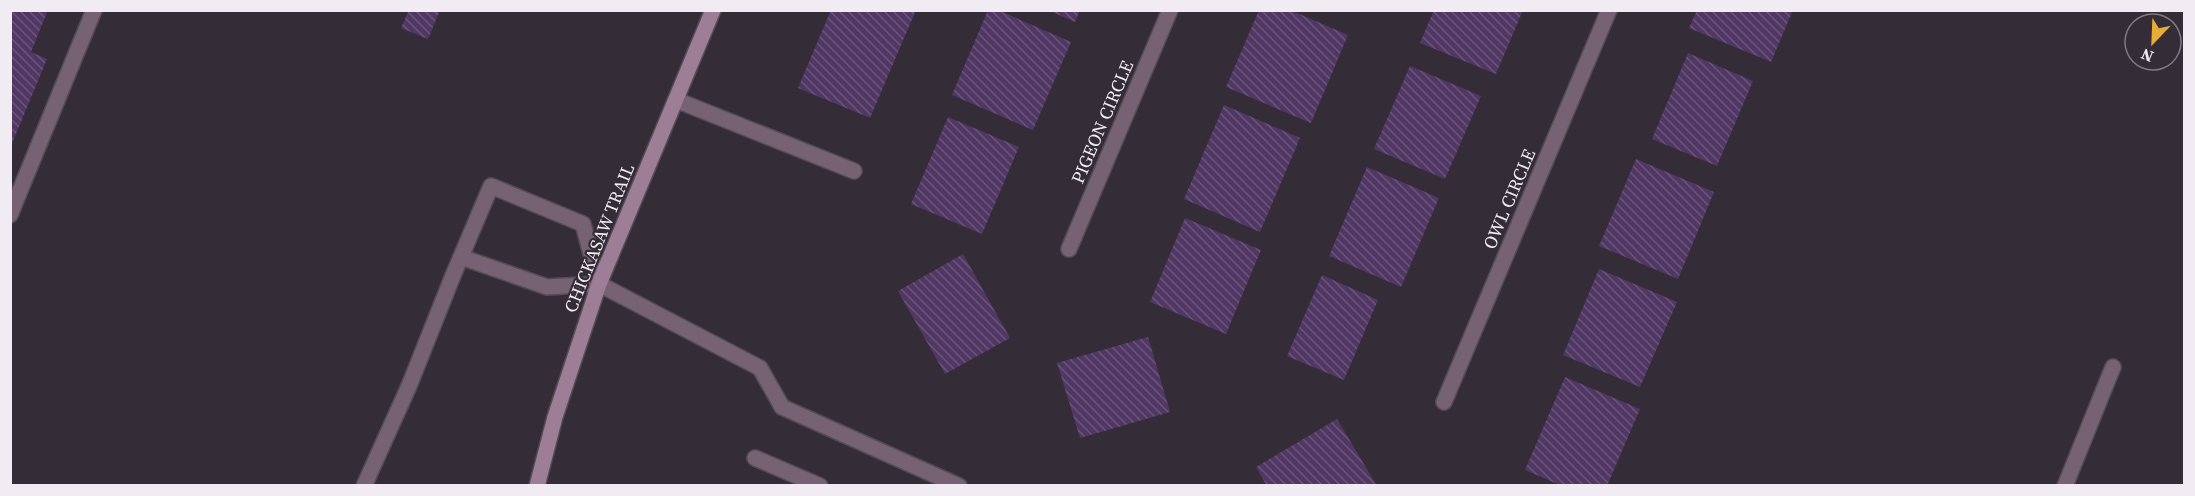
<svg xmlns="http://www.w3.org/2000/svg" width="2195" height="496" font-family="'Source Serif 4',serif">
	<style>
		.building { fill: url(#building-back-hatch) }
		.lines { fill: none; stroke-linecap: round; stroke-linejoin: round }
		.lane-casing { stroke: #524c55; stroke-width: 18 }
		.street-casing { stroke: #524c55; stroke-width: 18 }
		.secondary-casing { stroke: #524c55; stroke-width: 18 }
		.lane { stroke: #766272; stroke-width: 15 }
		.street { stroke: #766272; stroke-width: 15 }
		.secondary { stroke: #9e7d97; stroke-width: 15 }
		.labels { text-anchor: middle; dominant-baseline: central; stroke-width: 4.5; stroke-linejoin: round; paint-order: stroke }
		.street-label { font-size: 18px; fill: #f1ecf3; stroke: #342d37 }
	</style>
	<defs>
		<pattern id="building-back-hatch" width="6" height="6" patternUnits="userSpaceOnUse" patternTransform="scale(1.5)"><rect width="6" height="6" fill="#513764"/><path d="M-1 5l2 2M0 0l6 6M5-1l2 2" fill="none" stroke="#6a547b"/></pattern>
	</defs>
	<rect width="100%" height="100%" fill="#342d37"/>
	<path class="building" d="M10,10H48L31,52L47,59L11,146Z
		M409,10H440L428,39L401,28Z
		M831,10H916L870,118L798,88Z
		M988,10H998L1071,42L1033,130L952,95Z
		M1048,10H1080L1075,22Z
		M1259,10H1290L1348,35L1311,123L1226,87Z
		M1434,10H1523L1496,74L1420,43Z
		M1697,10H1793L1771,62L1689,28Z
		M1688,53L1753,81L1717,166L1652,139Z
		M1410,66L1481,96L1445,179L1374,149Z
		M1224,105L1300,138L1260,232L1184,199Z
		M948,117L1019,147L982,234L911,204Z
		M1636,159L1714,192L1678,279L1599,246Z
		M1367,167L1439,198L1401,287L1329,256Z
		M1185,218L1261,250L1226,334L1150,302Z
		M963,254L1010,338L945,374L898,291Z
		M1599,269L1677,302L1640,387L1563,355Z
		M1322,275L1378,300L1344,380L1287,356Z
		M1148,337L1170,412L1080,438L1057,363Z
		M1565,377L1640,409L1607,486H1562L1525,470Z
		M1337,419L1377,486H1267L1256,467Z"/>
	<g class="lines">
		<defs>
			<path id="lane" d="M676,100L854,171
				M10,215L94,10
				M461,257L547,287L599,284L760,368L782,407L959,486
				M755,458L820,486
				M364,486L409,386L452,278L491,186L583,224L599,284
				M2065,486L2113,367"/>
			<path id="street" d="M1069,249L1170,10
				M1444,402L1609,10"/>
			<path id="secondary" d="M537,486L555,417L599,284L713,10"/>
		</defs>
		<use href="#lane" class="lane-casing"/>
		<use href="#street" class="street-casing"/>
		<use href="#secondary" class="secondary-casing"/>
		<use href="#lane" class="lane"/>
		<use href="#street" class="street"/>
		<use href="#secondary" class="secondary"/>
	</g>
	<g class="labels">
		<g class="street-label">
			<text transform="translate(1102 122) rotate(-67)">PIGEON CIRCLE</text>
			<text transform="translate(1509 199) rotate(-67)">OWL CIRCLE</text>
			<text transform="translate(599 238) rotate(-68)">CHICKASAW TRAIL</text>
		</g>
	</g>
	<rect width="2195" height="496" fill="none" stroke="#f1ecf3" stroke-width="24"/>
	<g transform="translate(2153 42) rotate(203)"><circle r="28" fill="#342d37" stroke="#807982" stroke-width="1.5"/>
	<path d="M0-4.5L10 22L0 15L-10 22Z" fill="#e5ad35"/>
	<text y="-9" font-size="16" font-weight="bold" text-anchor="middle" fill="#f1ecf3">N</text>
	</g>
</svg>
